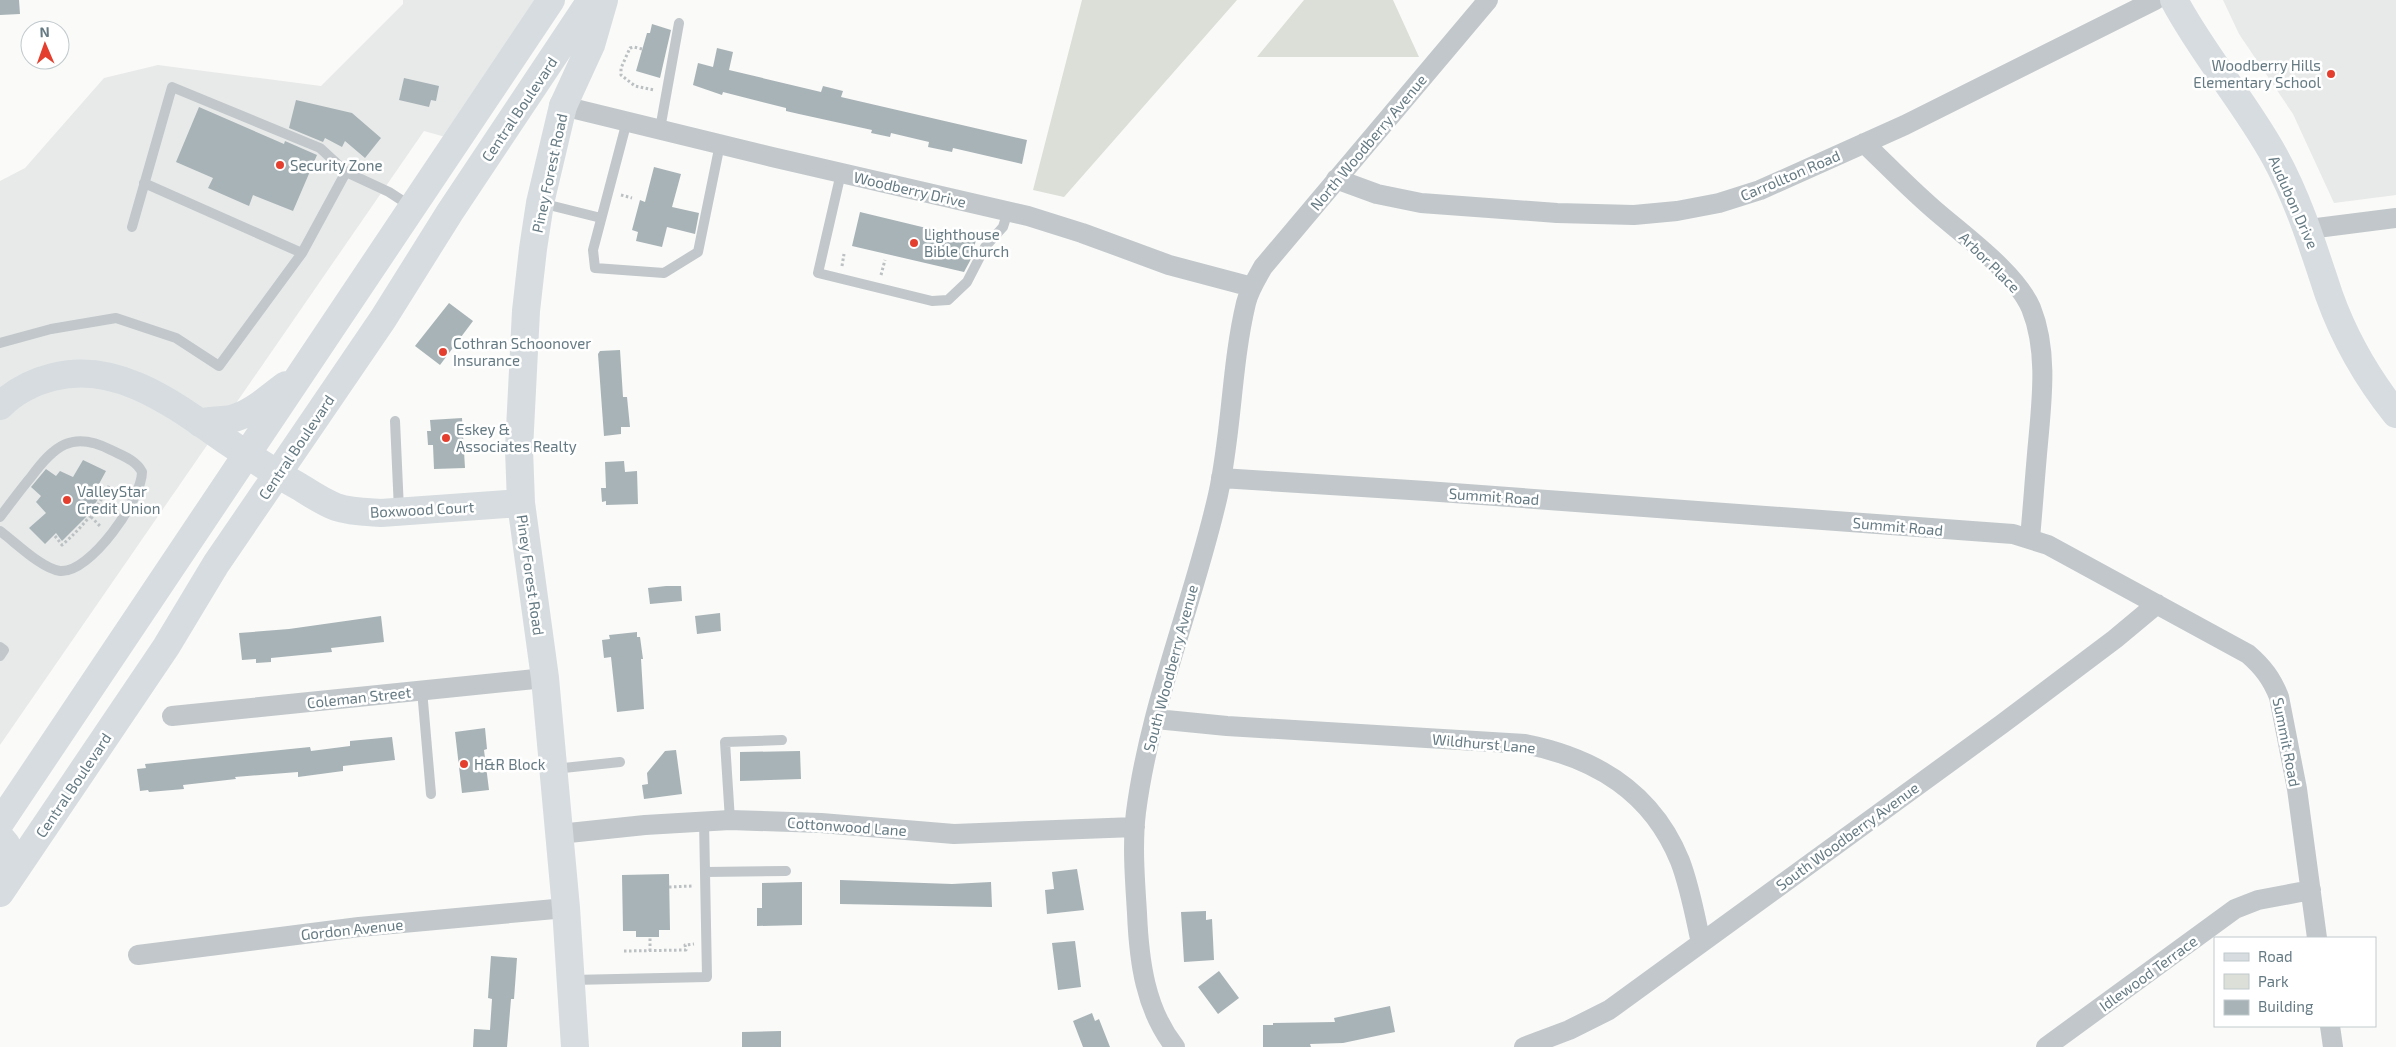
<svg xmlns="http://www.w3.org/2000/svg" width="2396" height="1047" font-family="'Exo 2',sans-serif">
	<style>
		.built { fill: #e8eae9 }
		.green { fill: #dbdfd7 }
		.building { fill: #a8b3b7 }
		.lines { fill: none; stroke-linecap: round; stroke-linejoin: round }
		.path { stroke: #bbc0c2; stroke-width: 3; stroke-dasharray: 2.5 2.5; stroke-linecap: butt }
		.lane { stroke: #c1c7ca; stroke-width: 10 }
		.street { stroke: #c1c7ca; stroke-width: 20 }
		.secondary { stroke: #d6dcdf; stroke-width: 28 }
		.primary { stroke: #d6dcdf; stroke-width: 28 }
		.poi-dot { fill: #e43f2e; stroke: #fff; stroke-width: 2 }
		.labels { text-anchor: middle; dominant-baseline: central; stroke-width: 5; stroke-linejoin: round; paint-order: stroke }
		.poi-label { font-size: 15px; fill: #657a83; stroke: #fff; text-anchor: start }
		.street-label { font-size: 15px; fill: #657a83; stroke: #fff }
	</style>
	<rect width="100%" height="100%" fill="#fafaf8"/>
	<path class="built" d="M403,0H551L456,140L424,131L0,745V181L25,168L104,78L158,65L321,86L403,4Z
		M2223,0H2396V195L2334,203L2293,114L2239,34Z"/>
	<path class="green" d="M1082,0H1237L1064,197L1033,190Z
		M1304,0H1393L1419,57H1257Z"/>
	<path class="building" d="M0,0H19L20,14L0,15Z
		M652,24L671,30L660,78L636,71L647,33H650Z
		M717,48L733,52L729,70L821,92L823,86L843,91L841,97L1027,140L1022,164L953,148L952,152L928,147L929,142L891,133L890,137L871,133L872,130L799,114L786,111V108L723,92L722,95L693,85L698,63L713,67Z
		M404,78L439,86L436,101L431,100L429,107L399,100Z
		M296,100L352,113L381,138L365,158L345,141L342,147L325,138L323,142L289,128Z
		M199,107L284,144L285,141L317,155L293,211L253,195L249,206L208,188L213,178L176,162Z
		M654,167L681,174L672,207L699,213L695,234L667,227L662,247L636,241L638,232L632,230L640,200L645,202Z
		M860,212L976,240L971,259L964,272L852,246Z
		M449,303L473,321L440,365L415,346Z
		M620,350L623,397H627L630,427H621V434L604,436L598,354L600,351Z
		M462,418L465,468L434,469L433,445H428L427,431H431L430,420Z
		M83,460L106,471L99,484L105,488L88,515L62,541L56,533L45,544L29,528L46,513L36,502L41,496L31,487L46,469L56,476L60,471L73,477Z
		M624,461L625,472L637,471L638,504L606,505V501L602,502L601,488H606L605,462Z
		M666,586H681L682,601L650,604L648,588Z
		M720,613L721,631L697,634L695,616Z
		M381,616L384,642L331,648L332,652L271,658V662L256,663V659L242,660L239,633L289,629Z
		M637,632V637H640L643,659H641L644,709L617,712L611,657L604,658L602,640L610,639L609,635Z
		M485,728L487,749L484,750L489,790L462,793L455,732Z
		M392,737L395,760L343,766V771L298,777V772L235,777L236,779L183,785L184,789L149,792L148,790L140,791L137,769L146,768L145,764L310,747L311,751L350,746V741Z
		M676,750L682,794L644,799L642,785L648,784L647,773L665,751Z
		M800,751L801,779L740,781V752Z
		M1077,869L1084,910L1047,914L1045,890L1054,889L1052,872Z
		M669,874L670,930H659V937H636V931H623L622,875Z
		M840,880L952,884L991,882L992,907L840,904Z
		M802,882V925L757,926V908H762V883Z
		M1206,911V920L1212,919L1214,960L1184,962L1181,912Z
		M1075,941L1081,987L1058,990L1052,943Z
		M491,956L517,958L514,999H511L507,1047H473L474,1029L490,1030L492,999L488,998Z
		M1219,971L1239,998L1218,1014L1198,987Z
		M1390,1006L1395,1032L1343,1043L1310,1044L1311,1047H1263V1025H1273V1023L1335,1022L1334,1018Z
		M1092,1013L1095,1021L1099,1019L1110,1047H1083L1073,1021Z
		M781,1031V1047H742V1032Z"/>
	<g class="lines">
		<path class="path" d="M642,49L634,47L630,48L621,68V75L635,86L654,90
			M621,195L632,198
			M842,266L844,254
			M881,275L885,260
			M91,517L101,527
			M55,536L62,545C83,527 97,509 110,484
			M669,887L692,886
			M624,951L686,950L685,945L694,944
			M650,951V937"/>
		<path class="lane" d="M627,121L593,250L595,268L664,273L698,252L720,144
			M660,129L679,23
			M841,173L818,273L932,301L948,300L967,282L985,247L1003,227L1008,211
			M144,183L302,253
			M541,203L601,218
			M132,227L172,87L320,148L346,172
			M0,343L51,329L116,318L176,338L219,366L302,253L346,172L389,192L412,207
			M395,421L399,510
			M0,517C10,504 20,490 31,477C54,446 72,430 111,450C123,456 136,460 142,472C142,499 90,574 60,571C42,569 15,542 0,531
			M0,647L4,650L0,656
			M422,690L431,794
			M554,769L620,762
			M730,820L725,742L782,740
			M705,872L786,871
			M572,980L707,977L704,821"/>
		<path class="street" d="M563,106L772,157L1028,216L1082,233L1169,265L1252,287
			M1864,143C1886,164 1907,186 1930,206C1960,233 2015,271 2031,308C2048,350 2042,399 2038,443C2035,475 2033,506 2030,538
			M1336,179L1377,194L1421,203L1557,213L1634,215L1677,211L1719,203L1760,190L1905,125L2155,0
			M2309,229L2396,218
			M1221,478L1426,491L2013,534L2048,545L2248,654C2263,667 2272,679 2279,697L2297,789L2317,938
			M172,716L545,678
			M1156,719L1227,726L1525,744C1596,758 1652,792 1680,861C1690,887 1695,916 1701,943
			M559,834L645,825L730,820L821,823L954,834L1135,827
			M138,955L359,927L566,908
			M2330,1026L2333,1047
			M1175,1047C1145,1009 1139,961 1137,913C1135,881 1132,845 1136,812C1150,704 1194,601 1218,495C1232,432 1231,366 1246,303C1249,290 1257,278 1263,267L1488,0
			M1524,1047L1569,1030L1609,1010L2002,724L2115,639L2157,604
			M2046,1047L2235,909L2258,900L2311,890"/>
		<path class="secondary" d="M2174,0C2203,55 2245,102 2275,157C2299,201 2313,247 2329,295C2344,337 2368,379 2396,414
			M563,106L540,203L533,249L526,311L519,449L521,503L545,678L566,908L575,1047
			M0,406C14,392 33,382 53,377C119,360 177,407 228,442C252,458 275,473 300,487C311,494 323,502 336,507C351,512 366,512 381,513L521,503"/>
		<path class="primary" d="M563,106L591,45L604,0
			M200,423C211,419 221,421 231,419C252,414 269,397 286,385
			M0,823L551,0
			M0,837L6,844L5,853L0,861
			M0,893L166,647L216,564L383,319L450,212L591,0"/>
	</g>
	<g class="poi-dot">
		<circle cx="2331" cy="74" r="5"/>
		<circle cx="280" cy="165" r="5"/>
		<circle cx="914" cy="243" r="5"/>
		<circle cx="443" cy="352" r="5"/>
		<circle cx="446" cy="438" r="5"/>
		<circle cx="67" cy="500" r="5"/>
		<circle cx="464" cy="764" r="5"/>
	</g>
	<g class="labels">
		<g class="poi-label">
			<text x="2321" y="65" text-anchor="end">Woodberry Hills<tspan x="2321" dy="17">Elementary School</tspan></text>
			<text x="290" y="165">Security Zone</text>
			<text x="924" y="234">Lighthouse<tspan x="924" dy="17">Bible Church</tspan></text>
			<text x="453" y="343">Cothran Schoonover<tspan x="453" dy="17">Insurance</tspan></text>
			<text x="456" y="429">Eskey &amp;<tspan x="456" dy="17">Associates Realty</tspan></text>
			<text x="77" y="491">ValleyStar<tspan x="77" dy="17">Credit Union</tspan></text>
			<text x="474" y="764">H&amp;R Block</text>
		</g>
		<g class="street-label">
			<text transform="translate(519 109) rotate(-56)">Central Boulevard</text>
			<text transform="translate(1368 142) rotate(-50)">North Woodberry Avenue</text>
			<text transform="translate(549 173) rotate(-78)">Piney Forest Road</text>
			<text transform="translate(1790 175) rotate(-23)">Carrollton Road</text>
			<text transform="translate(910 189) rotate(13)">Woodberry Drive</text>
			<text transform="translate(2294 202) rotate(66)">Audubon Drive</text>
			<text transform="translate(1990 262) rotate(45)">Arbor Place</text>
			<text transform="translate(296 447) rotate(-56)">Central Boulevard</text>
			<text transform="translate(1494 496) rotate(4)">Summit Road</text>
			<text transform="translate(422 509) rotate(-3)">Boxwood Court</text>
			<text transform="translate(1898 526) rotate(5)">Summit Road</text>
			<text transform="translate(531 575) rotate(82)">Piney Forest Road</text>
			<text transform="translate(1170 668) rotate(-75)">South Woodberry Avenue</text>
			<text transform="translate(359 697) rotate(-6)">Coleman Street</text>
			<text transform="translate(2287 742) rotate(79)">Summit Road</text>
			<text transform="translate(1484 743) rotate(5)">Wildhurst Lane</text>
			<text transform="translate(73 785) rotate(-56)">Central Boulevard</text>
			<text transform="translate(847 826) rotate(4)">Cottonwood Lane</text>
			<text transform="translate(1847 836) rotate(-36)">South Woodberry Avenue</text>
			<text transform="translate(352 929) rotate(-6)">Gordon Avenue</text>
			<text transform="translate(2148 973) rotate(-36)">Idlewood Terrace</text>
		</g>
	</g>
	<rect x="2214" y="937" width="162" height="90" fill="#ffffff" stroke="#c1cacd"/>
	<rect x="2224" y="953" width="25" height="8" fill="#d6dcdf" stroke="#c1cacd"/>
	<text x="2258" y="962" font-size="15" fill="#657a83">Road</text>
	<rect x="2224" y="974" width="25" height="15" fill="#dbdfd7" stroke="#c1cacd"/>
	<text x="2258" y="987" font-size="15" fill="#657a83">Park</text>
	<rect x="2224" y="1000" width="25" height="15" fill="#a8b3b7" stroke="#c1cacd"/>
	<text x="2258" y="1012" font-size="15" fill="#657a83">Building</text>
	<g transform="translate(45 45) rotate(358)"><circle r="24" fill="#ffffff" stroke="#c1cacd"/>
	<path d="M0-4L9 19L0 12L-9 19Z" fill="#e43f2e"/>
	<text y="-8" font-size="14" font-weight="bold" text-anchor="middle" fill="#657a83">N</text>
	</g>
</svg>
